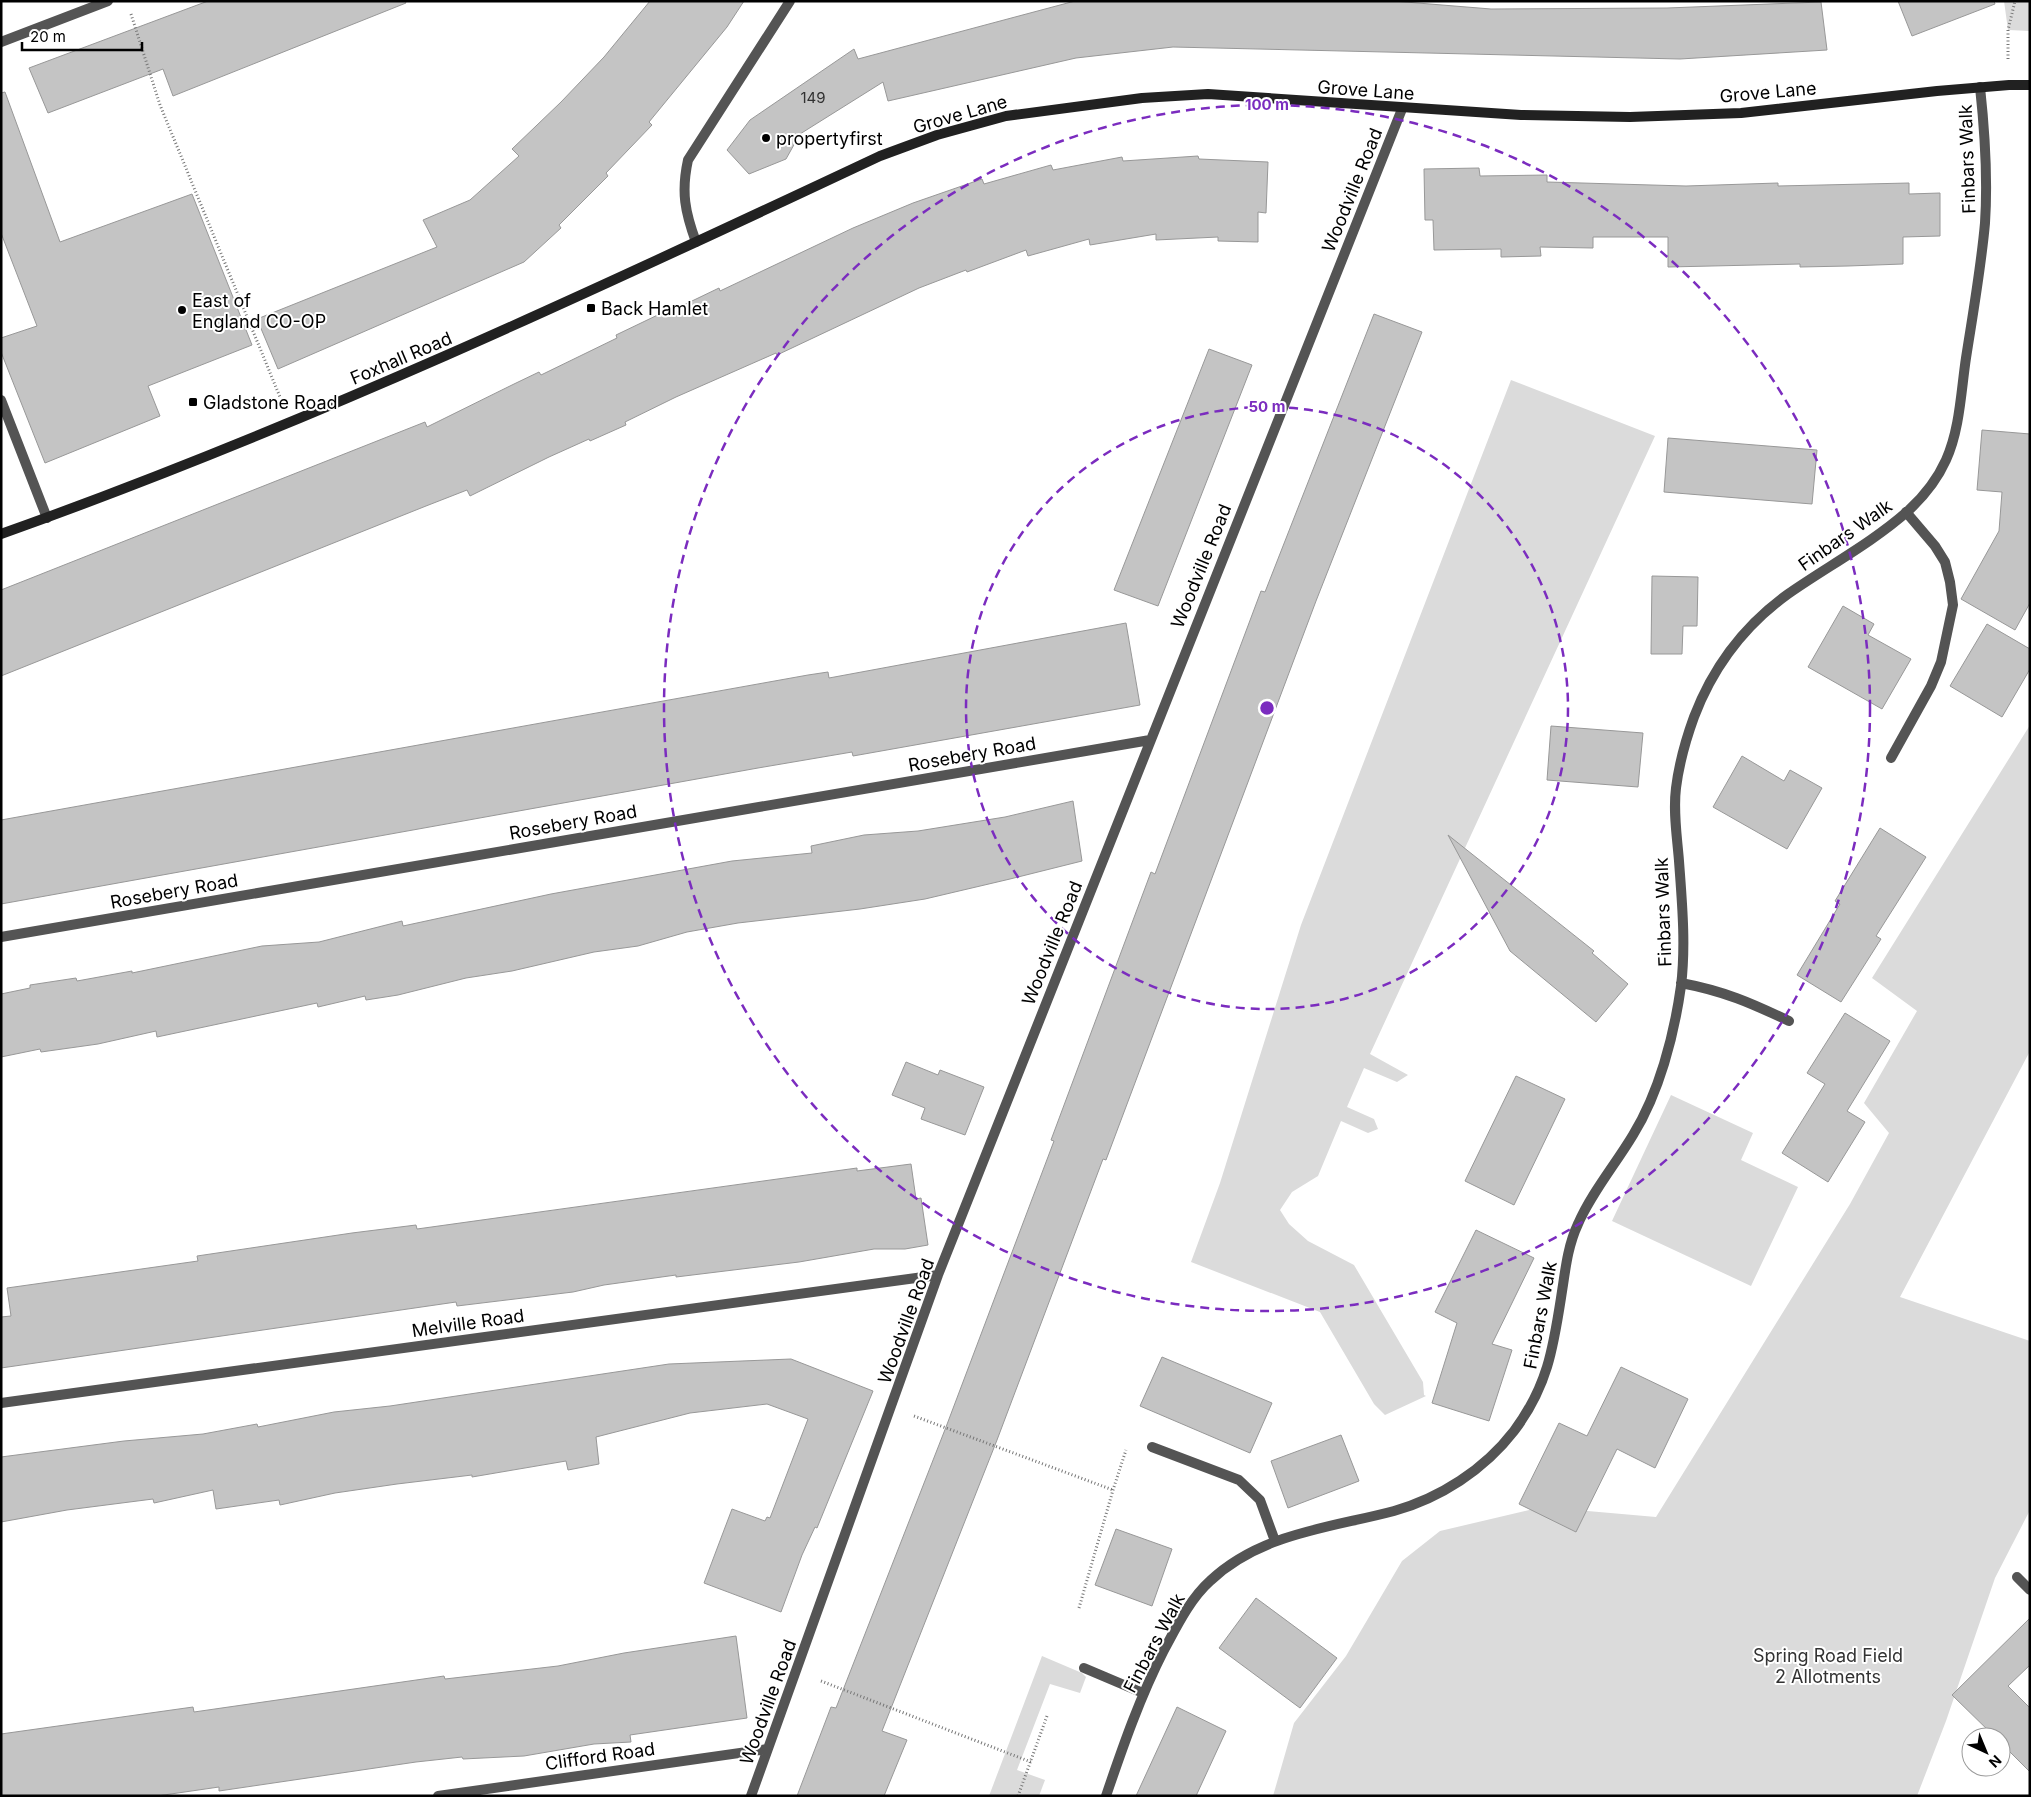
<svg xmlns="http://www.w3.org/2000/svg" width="2031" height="1797" font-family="Inter,sans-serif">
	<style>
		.green { fill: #dbdbdb }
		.building { fill: #c4c4c4; stroke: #989898 }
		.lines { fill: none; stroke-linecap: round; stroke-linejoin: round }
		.path { stroke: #767676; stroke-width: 3; stroke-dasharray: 1 2.5; stroke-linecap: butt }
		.service { stroke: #545454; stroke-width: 10 }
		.minor { stroke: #545454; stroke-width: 10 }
		.tertiary { stroke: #545454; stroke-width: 10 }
		.secondary { stroke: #212121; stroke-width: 10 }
		.ring { fill: none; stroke: #7b2cbf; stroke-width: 2.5; stroke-dasharray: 9 6 }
		.poi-dot { fill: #000; stroke: #fff; stroke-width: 2 }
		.labels { text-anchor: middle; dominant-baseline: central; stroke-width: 4; stroke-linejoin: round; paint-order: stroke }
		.number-label { font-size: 15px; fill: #313131 }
		.street-label { font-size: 18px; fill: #000; stroke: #fff }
		.poi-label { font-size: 18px; fill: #000; stroke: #fff; text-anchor: start }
		.park-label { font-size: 18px; fill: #323232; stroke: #fff }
		.centre { fill: #7b2cbf; stroke: #fff; stroke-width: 2.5 }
		.ring-label { font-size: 15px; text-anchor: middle; font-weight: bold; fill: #7b2cbf; stroke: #fff; stroke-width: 4; stroke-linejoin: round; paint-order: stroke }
	</style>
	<rect width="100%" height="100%" fill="#fff"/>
	<path class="green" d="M2004,1H2030V31L2008,30Z
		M1511,380L1655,436L1370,1054L1408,1075L1397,1082L1364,1068L1347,1107L1374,1119L1378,1129L1368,1133L1341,1121L1318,1176L1292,1192L1280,1210L1289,1224L1308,1241L1354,1265L1423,1382L1424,1395L1426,1396L1385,1415L1374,1404L1320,1312L1191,1262L1220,1183L1301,925Z
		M2030,725V1051L1900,1297L2030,1341V1510L1995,1578L1946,1721L1917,1796H1273L1294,1723L1346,1656L1402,1561L1440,1531L1542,1507L1656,1517L1850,1204L1889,1133L1864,1103L1917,1011L1872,978Z
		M1671,1095L1753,1133L1741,1160L1798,1187L1751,1286L1612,1221Z
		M1042,1656L1082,1673L1086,1677L1080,1693L1050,1684L1017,1770L1045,1780L1039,1796H989Z"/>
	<path class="building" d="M208,1H405L406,3L173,96L163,69L48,113L29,68Z
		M650,1H744L727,27L649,122L652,125L606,173L608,176L559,225L561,228L524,262L278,369L257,319L437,247L423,220L470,200L519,156L512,149L561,102L604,57Z
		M1393,1L1491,9L1667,8L1821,2L1827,50L1680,59L1173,47L1076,58L888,101L883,82L800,134L786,159L749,174L727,150L750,120L854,49L858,59L1075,1Z
		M1898,1H1994L1995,4L1912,36Z
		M5,92L60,242L192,194L252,345L148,386L160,416L45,463L1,352V338L37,326L1,233V93Z
		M1198,156L1199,159L1268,162L1266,213L1258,212V242L1218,241V237L1156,240V234L1090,245L1089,239L1028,256L1026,250L967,272L966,270L919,288L777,355L776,353L676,397L625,422L626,425L590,441L589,439L549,457L470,496L467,490L426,506L1,676V590L425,422L427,427L514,384L539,372L541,375L617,338L616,335L666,311L667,313L719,288L720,291L853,228L913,203L982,179L984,184L1051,165L1053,170L1122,157L1123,161Z
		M1479,168L1480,176L1547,175V182L1686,186L1778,183V186L1909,183V194L1940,193V236L1903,237V264L1848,266L1800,267V264L1668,267V237H1593V248L1540,247L1541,256L1501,257V249L1434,250L1433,220H1425L1424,169Z
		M1374,314L1422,332L1316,601L1106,1160L1103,1159L997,1440L882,1731L907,1740L884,1796H797L831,1707L836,1708L946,1427L1054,1141L1051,1140L1151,872L1155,874L1261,591L1265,592Z
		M1209,349L1252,365L1158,606L1114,590Z
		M1982,430L2030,434V603L2015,630L1961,599L1999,531L2002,492L1977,490Z
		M1668,438L1817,450L1812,504L1664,492Z
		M1652,576L1698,577L1697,626H1683L1682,654H1651Z
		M1843,606L1874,624L1868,635L1911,659L1882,709L1808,667Z
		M1126,623L1140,705L853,756L852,752L758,768L1,904V820L808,675L828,672L829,678Z
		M1987,624L2030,649V669L2002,717L1950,686Z
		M1551,726L1643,733L1638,787L1547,780Z
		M1742,756L1784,781L1790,770L1822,788L1787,849L1713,807Z
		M1073,801L1082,861L1010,879L925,899L860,909L738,923L687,932L638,946L594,952L512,971L466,978L398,995L366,1000L365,996L318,1007L317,1003L157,1037L156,1031L98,1044L41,1052L40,1049L1,1057V994L30,988V985L76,978L77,981L132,971V973L262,946L319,942L402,921L403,926L551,894L732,861L812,853L811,846L864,835L918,831L1005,817Z
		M1880,828L1926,857L1876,936L1881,939L1841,1002L1797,975L1840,904L1835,901Z
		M1448,835L1594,951L1592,953L1628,984L1596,1022L1510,951Z
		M1845,1013L1890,1041L1847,1111L1865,1122L1828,1182L1782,1153L1825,1084L1807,1073Z
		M906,1062L938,1075L940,1070L984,1087L965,1135L921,1119L925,1108L892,1095Z
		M1516,1076L1565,1099L1514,1205L1465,1181Z
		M911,1164L916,1199L921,1198L928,1245L905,1249H874L799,1262L676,1277V1275L604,1285L573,1292L457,1306L456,1302L1,1368V1317L11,1316L7,1288L198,1261L197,1256L352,1233L416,1225L417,1229L857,1168V1171Z
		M1476,1230L1534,1258L1492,1344L1512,1350L1489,1421L1432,1403L1457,1323L1435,1312Z
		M1162,1357L1272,1403L1250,1453L1140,1406Z
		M791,1359L873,1391L817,1528L815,1527L802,1555L781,1612L704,1583L732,1509L765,1521L767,1517L770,1518L808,1419L767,1404L690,1413L596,1437L599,1464L568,1470L566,1461L472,1477V1475L397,1484L335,1493L280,1505L279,1500L216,1509L213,1490L154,1503L153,1499L67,1510L1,1522V1457L124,1441L203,1434L257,1424L258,1427L334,1412L390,1406L669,1364Z
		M1621,1367L1688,1399L1655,1468L1617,1449L1576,1532L1519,1504L1559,1423L1587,1436Z
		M1341,1435L1359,1481L1288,1508L1271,1461Z
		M1116,1529L1172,1549L1152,1606L1095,1585Z
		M1256,1598L1337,1658L1300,1708L1219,1648Z
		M2030,1618V1665L2008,1686L2030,1708V1772L2001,1743V1737H1995L1952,1695Z
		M736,1636L747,1718L630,1735L631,1742L594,1744L524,1756L463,1759L462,1757L416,1762L219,1791V1787L157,1796H1V1734L193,1707L194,1712L444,1676L445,1679L558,1666L624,1653Z
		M1177,1707L1226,1731L1196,1796H1136Z"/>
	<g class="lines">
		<path class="path" d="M131,14L160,105L280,397
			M2008,59V30L2015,1
			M914,1416L1113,1490
			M1079,1608L1113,1490L1126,1450
			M821,1681L1031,1762
			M1018,1796L1047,1716"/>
		<path class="service" d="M1891,758L1931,686L1941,662L1953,605L1950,582L1945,562L1935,546L1906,512
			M2017,1577L2030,1590"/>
		<path class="minor" d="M1,42L108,1
			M1,400L47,518
			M1,937L1150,740
			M1681,983C1724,991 1751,1003 1789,1021
			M1,1403L938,1275
			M1152,1447L1239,1480L1260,1500L1275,1541
			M1084,1668L1143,1693
			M438,1796L767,1749
			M751,1796L938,1275L1402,109
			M1106,1796C1123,1746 1140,1697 1164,1650C1177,1626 1190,1599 1210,1581C1261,1533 1330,1528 1394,1511C1440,1498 1484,1470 1514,1431C1550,1383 1554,1342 1563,1285C1566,1264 1569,1243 1578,1224C1592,1192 1615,1165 1633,1135C1659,1093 1674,1036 1681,986C1686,945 1682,902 1679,861C1677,836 1673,812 1676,788C1679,764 1686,739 1694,717C1713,667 1745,625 1788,594C1828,566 1872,543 1909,510C1924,496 1937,480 1946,460C1960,429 1961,391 1966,358C1973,313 1981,268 1985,223C1988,177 1985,133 1980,87"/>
		<path class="tertiary" d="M696,242C685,212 681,192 688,160L790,1"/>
		<path class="secondary" d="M1,534C302,427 591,292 880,156L937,135L1006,116L1142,98L1208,94L1521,115L1630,117L1741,113L1937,91L2009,85H2030"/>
	</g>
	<g class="ring">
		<circle cx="1267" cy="708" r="301"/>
		<circle cx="1267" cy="708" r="603"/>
	</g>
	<g class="poi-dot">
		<circle cx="766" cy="138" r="5"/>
		<rect x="586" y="303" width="10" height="10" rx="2.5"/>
		<circle cx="182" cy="310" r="5"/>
		<rect x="188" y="397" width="10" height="10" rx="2.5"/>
	</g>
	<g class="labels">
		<g class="number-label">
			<text x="813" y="97">149</text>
		</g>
		<g class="street-label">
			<text transform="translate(1366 90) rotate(4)">Grove Lane</text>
			<text transform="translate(1768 92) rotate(-5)">Grove Lane</text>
			<text transform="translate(960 114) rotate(-16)">Grove Lane</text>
			<text transform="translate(1967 159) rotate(-92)">Finbars Walk</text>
			<text transform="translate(1352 190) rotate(-68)">Woodville Road</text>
			<text transform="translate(401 358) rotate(-23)">Foxhall Road</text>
			<text transform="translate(1845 535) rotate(-35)">Finbars Walk</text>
			<text transform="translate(1201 566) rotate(-68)">Woodville Road</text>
			<text transform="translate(972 754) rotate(-10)">Rosebery Road</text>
			<text transform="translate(573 822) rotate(-10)">Rosebery Road</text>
			<text transform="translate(174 891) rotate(-10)">Rosebery Road</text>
			<text transform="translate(1663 912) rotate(-92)">Finbars Walk</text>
			<text transform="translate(1052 943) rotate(-68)">Woodville Road</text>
			<text transform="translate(1540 1315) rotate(-79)">Finbars Walk</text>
			<text transform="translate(906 1321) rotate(-70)">Woodville Road</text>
			<text transform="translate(468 1323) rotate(-8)">Melville Road</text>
			<text transform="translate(1154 1643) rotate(-62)">Finbars Walk</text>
			<text transform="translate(768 1702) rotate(-70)">Woodville Road</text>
			<text transform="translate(600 1756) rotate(-8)">Clifford Road</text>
		</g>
		<g class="poi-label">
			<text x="776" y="138">propertyfirst</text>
			<text x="192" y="300">East of<tspan x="192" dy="21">England CO-OP</tspan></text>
			<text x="601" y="308">Back Hamlet</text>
			<text x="203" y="402">Gladstone Road</text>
		</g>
		<g class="park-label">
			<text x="1828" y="1655">Spring Road Field<tspan x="1828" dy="21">2 Allotments</tspan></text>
		</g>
	</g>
	<circle cx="1267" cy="708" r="8" class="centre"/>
	<g class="ring-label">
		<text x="1267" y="110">100 m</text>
		<text x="1267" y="412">50 m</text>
	</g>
	<rect width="2031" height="1797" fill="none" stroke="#000000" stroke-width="5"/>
	<g transform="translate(1986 1752) rotate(136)"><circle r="24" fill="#ffffff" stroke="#999999"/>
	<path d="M0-4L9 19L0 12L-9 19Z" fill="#000000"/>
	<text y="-8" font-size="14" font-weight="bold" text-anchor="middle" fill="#000000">N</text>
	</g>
	<path d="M22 42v8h120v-8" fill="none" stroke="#000000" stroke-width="2.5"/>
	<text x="30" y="42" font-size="15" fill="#000000" stroke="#ffffff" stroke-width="4" paint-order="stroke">20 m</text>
</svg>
